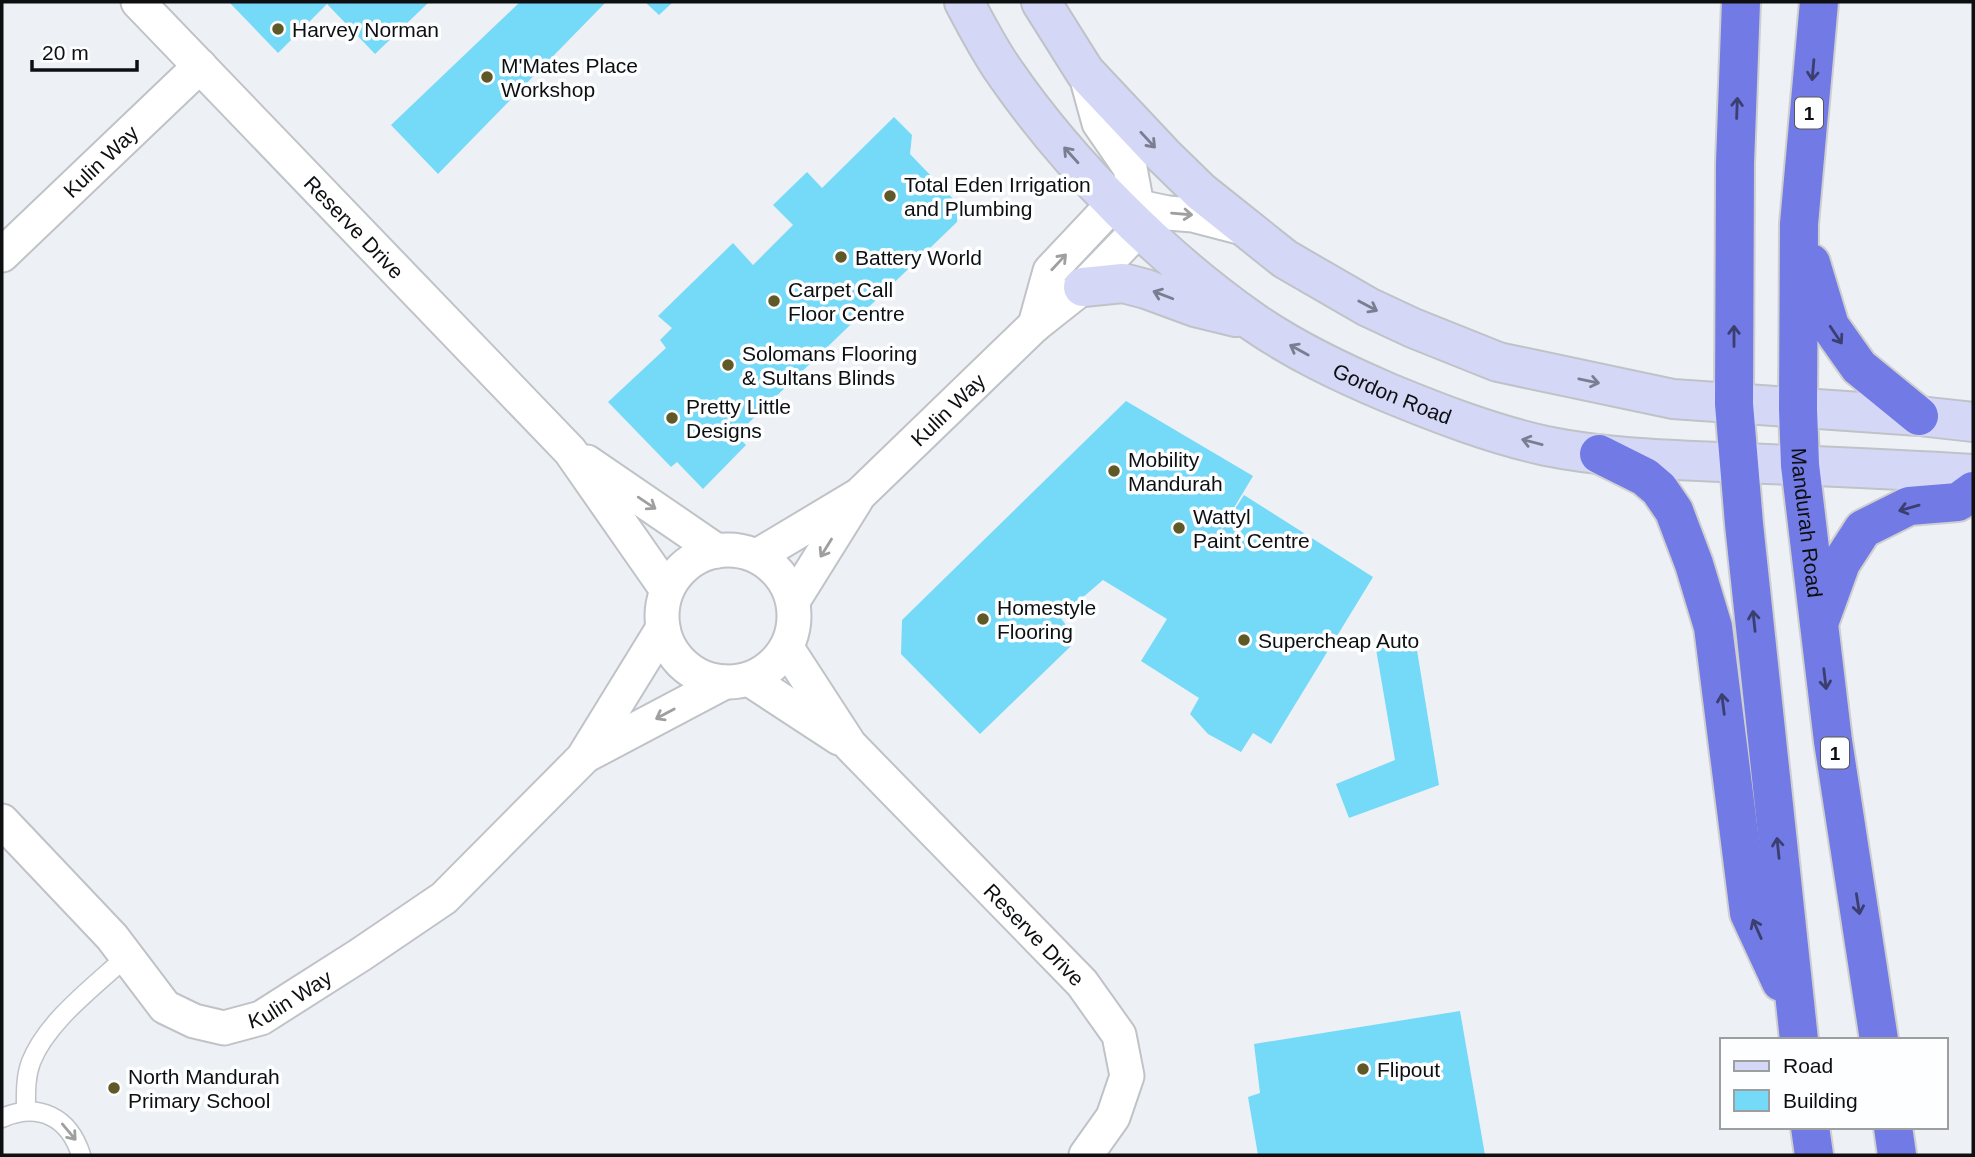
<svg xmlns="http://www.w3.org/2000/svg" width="1975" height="1157" font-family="Arial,sans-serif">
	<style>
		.building { fill: #75d9f8 }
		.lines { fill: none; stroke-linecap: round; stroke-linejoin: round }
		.lane-casing { stroke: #bfc3c7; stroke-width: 21 }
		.street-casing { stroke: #bfc3c7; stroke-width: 37 }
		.secondary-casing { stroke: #bfc3c7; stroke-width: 42 }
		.highway-casing { stroke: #cfcfcf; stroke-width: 42 }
		.lane { stroke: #fff; stroke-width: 18 }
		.street { stroke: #fff; stroke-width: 33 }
		.secondary { stroke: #d5d7f7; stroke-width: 38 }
		.highway { stroke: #727ae5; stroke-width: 38 }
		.oneway { stroke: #3b3f70 }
		.oneway2 { stroke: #7b7d90 }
		.oneway3 { stroke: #9f9fa0 }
		.poi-dot { fill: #5e5926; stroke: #fdfeff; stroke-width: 2.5 }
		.labels { text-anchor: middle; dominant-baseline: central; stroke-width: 7; stroke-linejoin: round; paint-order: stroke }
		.shield { fill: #fdfeff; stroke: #565758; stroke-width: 2 }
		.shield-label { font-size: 19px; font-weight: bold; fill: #0e0f11 }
		.poi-label { font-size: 21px; fill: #0e0f11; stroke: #fdfeff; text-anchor: start }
		.street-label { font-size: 21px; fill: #0e0f11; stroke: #fdfeff }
	</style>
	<rect width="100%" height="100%" fill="#edf1f5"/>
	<path class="building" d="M229,2H429L375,54L327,4L278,53Z
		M520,2H606L438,174L391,125Z
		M645,2H673L659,15Z
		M894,117L912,135L910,154L958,204L957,222L736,435L746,445L703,489L677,462L671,467L608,402L666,348L660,340L672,328L658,316L733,243L753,265L793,225L773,205L807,172L822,188Z
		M1126,401L1253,476L1213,543L1244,495L1373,577L1271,744L1253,733L1241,752L1208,734L1190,714L1199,698L1141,661L1167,619L1103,580L1060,617L1072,633V645L980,734L901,654L902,620Z
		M1415,638L1439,785L1349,818L1336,784L1395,760L1375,643Z
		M1460,1011L1485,1155H1258L1248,1097L1260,1093L1254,1044Z"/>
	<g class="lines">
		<defs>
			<path id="lane" d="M26,1111C26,1095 25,1078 31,1062C47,1021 95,986 127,956
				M2,1118C39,1102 69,1117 81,1155"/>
			<g id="street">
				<path id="s1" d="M138,2L570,451L667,590"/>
				<path id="s2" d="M2,255L200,66"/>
				<path d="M1035,325L1050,271L1115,202L1168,213L1193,215L1243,228"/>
				<path d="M587,462L717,551"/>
				<circle cx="728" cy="616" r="66"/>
				<path id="s3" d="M757,556L859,495L1035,325L1083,287L1141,227L1130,168L1099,123L1085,72"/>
				<path d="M793,601L856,500"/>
				<path id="s4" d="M787,648L850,745L1082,983L1119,1035L1127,1076L1113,1117L1086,1155"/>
				<path d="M749,679L839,738"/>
				<path d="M585,756L725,682"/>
				<path id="s5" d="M2,821L112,937L165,1007L194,1021L224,1028L261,1018L360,955L444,898L583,758L663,628"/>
			</g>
			<g id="secondary">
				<path id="s6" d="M964,2C977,26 990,52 1006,74C1069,165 1162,258 1252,321C1295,351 1342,373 1389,393C1440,414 1492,434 1546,446C1610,459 1677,460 1742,463C1819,466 1896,469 1973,474"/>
				<path d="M1041,2L1085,72L1163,155L1201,192L1285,259L1368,307L1413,328L1498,362L1673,399L1919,416L1973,422"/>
				<path d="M1083,287L1123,283L1146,289L1195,307L1236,317"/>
			</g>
			<g id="highway">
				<path d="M1741,2L1735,163L1734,404L1744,524L1799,1040"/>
				<path id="s7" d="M1819,2L1799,224L1798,409L1800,465L1833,741L1879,1040"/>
				<path d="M1811,263L1830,326L1859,367L1919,416"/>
				<path d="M1599,454L1645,477L1659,489L1674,511L1694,564L1713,627L1749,913L1781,982"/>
				<path d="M1821,618L1841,563L1863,529L1909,506L1958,502L1973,491"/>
				<path d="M1810,1127L1814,1155"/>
				<path d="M1893,1127L1897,1155"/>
			</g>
		</defs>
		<use href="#lane" class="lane-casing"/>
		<use href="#street" class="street-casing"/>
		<use href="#secondary" class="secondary-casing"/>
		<use href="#highway" class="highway-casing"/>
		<use href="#lane" class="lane"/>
		<use href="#street" class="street"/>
		<use href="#secondary" class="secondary"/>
		<use href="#highway" class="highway"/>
	</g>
	<defs><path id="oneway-shaft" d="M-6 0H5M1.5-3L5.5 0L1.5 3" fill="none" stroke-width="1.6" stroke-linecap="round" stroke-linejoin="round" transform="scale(1.75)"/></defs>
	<g class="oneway">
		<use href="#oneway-shaft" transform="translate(1813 70) rotate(95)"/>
		<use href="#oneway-shaft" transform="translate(1737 108) rotate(-88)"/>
		<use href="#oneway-shaft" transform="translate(1836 335) rotate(56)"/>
		<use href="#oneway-shaft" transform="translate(1734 336) rotate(-90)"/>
		<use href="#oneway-shaft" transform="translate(1909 508) rotate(164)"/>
		<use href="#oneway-shaft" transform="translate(1754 621) rotate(-96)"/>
		<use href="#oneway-shaft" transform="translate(1825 679) rotate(83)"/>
		<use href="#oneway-shaft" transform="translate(1723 704) rotate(-97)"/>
		<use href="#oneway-shaft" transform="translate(1778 848) rotate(-96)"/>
		<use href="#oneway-shaft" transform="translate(1858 904) rotate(81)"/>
		<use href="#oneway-shaft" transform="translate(1757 929) rotate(-114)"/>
	</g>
	<g class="oneway2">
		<use href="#oneway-shaft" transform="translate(1148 140) rotate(47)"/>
		<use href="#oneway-shaft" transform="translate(1071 155) rotate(-132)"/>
		<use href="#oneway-shaft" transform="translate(1163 295) rotate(-159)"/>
		<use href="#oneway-shaft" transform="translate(1368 306) rotate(28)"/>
		<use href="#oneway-shaft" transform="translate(1299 350) rotate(-151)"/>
		<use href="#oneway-shaft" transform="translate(1589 381) rotate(12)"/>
		<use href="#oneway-shaft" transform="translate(1532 442) rotate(-165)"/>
	</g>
	<g class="oneway3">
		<use href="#oneway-shaft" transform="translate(1182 214) rotate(5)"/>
		<use href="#oneway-shaft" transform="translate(1059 262) rotate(-47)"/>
		<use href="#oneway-shaft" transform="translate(647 503) rotate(34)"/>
		<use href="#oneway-shaft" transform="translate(826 548) rotate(122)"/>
		<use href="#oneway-shaft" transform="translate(665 714) rotate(152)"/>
		<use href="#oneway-shaft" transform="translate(69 1132) rotate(50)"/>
	</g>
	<g class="poi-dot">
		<circle cx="278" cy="29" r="7"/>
		<circle cx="487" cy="77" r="7"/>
		<circle cx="890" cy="196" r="7"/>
		<circle cx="841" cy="257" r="7"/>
		<circle cx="774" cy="301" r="7"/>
		<circle cx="728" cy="365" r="7"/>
		<circle cx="672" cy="418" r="7"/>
		<circle cx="1114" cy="471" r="7"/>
		<circle cx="1179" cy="528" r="7"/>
		<circle cx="983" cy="619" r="7"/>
		<circle cx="1244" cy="640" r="7"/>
		<circle cx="1363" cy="1069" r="7"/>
		<circle cx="114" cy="1088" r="7"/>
	</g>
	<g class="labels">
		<g class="shield">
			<rect x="1795" y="97.5" width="28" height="31" rx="5"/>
			<rect x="1821" y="737.5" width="28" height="31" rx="5"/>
		</g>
		<g class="shield-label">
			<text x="1809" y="113">1</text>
			<text x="1835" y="753">1</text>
		</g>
		<g class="poi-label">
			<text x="292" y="29">Harvey Norman</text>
			<text x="501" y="65">M'Mates Place<tspan x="501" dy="24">Workshop</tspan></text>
			<text x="904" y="184">Total Eden Irrigation<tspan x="904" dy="24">and Plumbing</tspan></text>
			<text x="855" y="257">Battery World</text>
			<text x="788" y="289">Carpet Call<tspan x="788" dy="24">Floor Centre</tspan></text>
			<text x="742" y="353">Solomans Flooring<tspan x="742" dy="24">&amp; Sultans Blinds</tspan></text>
			<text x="686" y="406">Pretty Little<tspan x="686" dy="24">Designs</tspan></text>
			<text x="1128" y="459">Mobility<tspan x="1128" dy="24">Mandurah</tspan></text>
			<text x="1193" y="516">Wattyl<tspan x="1193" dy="24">Paint Centre</tspan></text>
			<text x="997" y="607">Homestyle<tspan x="997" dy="24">Flooring</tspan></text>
			<text x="1258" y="640">Supercheap Auto</text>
			<text x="1377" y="1069">Flipout</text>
			<text x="128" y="1076">North Mandurah<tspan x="128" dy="24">Primary School</tspan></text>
		</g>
		<g class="street-label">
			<text stroke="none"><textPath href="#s2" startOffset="136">Kulin Way</textPath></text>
			<text stroke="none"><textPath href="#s1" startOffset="312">Reserve Drive</textPath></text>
			<text stroke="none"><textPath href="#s6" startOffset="592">Gordon Road</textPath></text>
			<text stroke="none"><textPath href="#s3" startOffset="242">Kulin Way</textPath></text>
			<text stroke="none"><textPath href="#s7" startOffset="522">Mandurah Road</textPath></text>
			<text stroke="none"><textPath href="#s4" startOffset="380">Reserve Drive</textPath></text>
			<text stroke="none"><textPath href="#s5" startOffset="383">Kulin Way</textPath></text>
		</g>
	</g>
	<rect width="1975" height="1157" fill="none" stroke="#0e0f11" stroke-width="7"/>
	<rect x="1720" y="1038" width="228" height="91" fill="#fdfeff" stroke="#9d9ea0" stroke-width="2"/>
	<rect x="1734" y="1061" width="35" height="10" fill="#d5d7f7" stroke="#9d9ea0" stroke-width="2"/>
	<text x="1783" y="1073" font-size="21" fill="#0e0f11">Road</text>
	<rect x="1734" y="1090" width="35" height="21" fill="#75d9f8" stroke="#9d9ea0" stroke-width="2"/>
	<text x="1783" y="1108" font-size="21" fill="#0e0f11">Building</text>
	<path d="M32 60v10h105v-10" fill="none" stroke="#0e0f11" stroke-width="3.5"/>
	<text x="42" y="60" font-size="21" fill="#0e0f11" stroke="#fdfeff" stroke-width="5" paint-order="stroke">20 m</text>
</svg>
